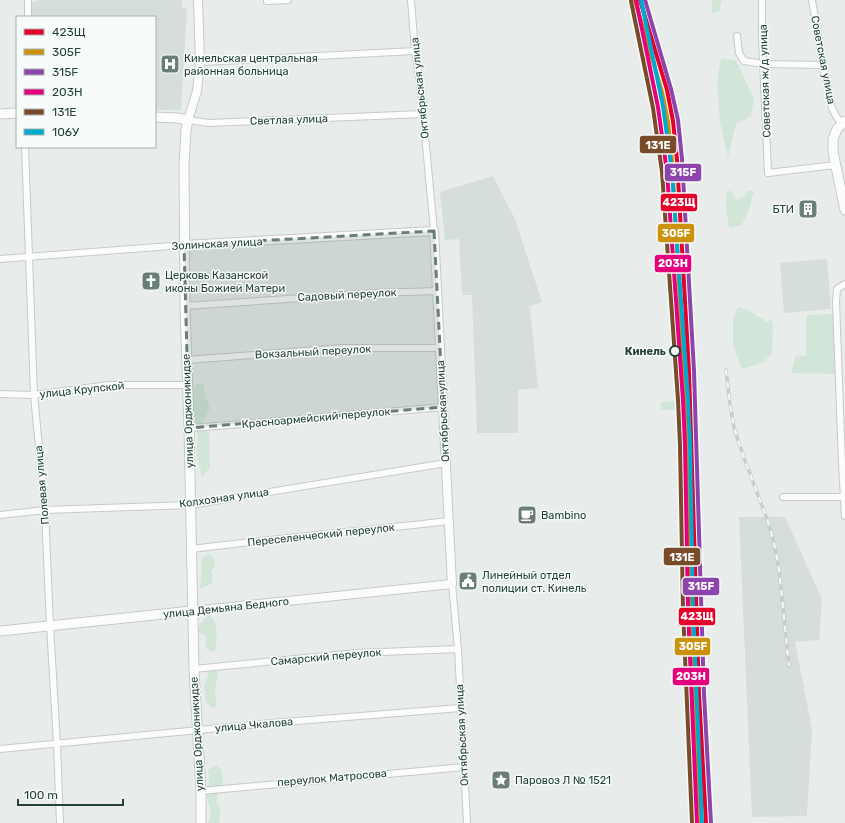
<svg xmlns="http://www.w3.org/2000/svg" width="845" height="823" font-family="Rubik,sans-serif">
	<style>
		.built { fill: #d6dedb }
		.green { fill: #d1e6d8 }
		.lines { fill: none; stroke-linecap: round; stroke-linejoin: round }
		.minor-casing { stroke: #c5cac8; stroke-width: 8 }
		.tertiary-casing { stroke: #c5cac8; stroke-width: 10 }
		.secondary-casing { stroke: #c3cbc8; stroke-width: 11 }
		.minor { stroke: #fcfcfc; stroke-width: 6 }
		.tertiary { stroke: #fcfcfc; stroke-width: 8 }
		.secondary { stroke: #fcfcfc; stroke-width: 9 }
		.rail-casing { stroke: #c9cdcc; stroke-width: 3.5 }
		.rail { stroke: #f7fbf9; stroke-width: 2; stroke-dasharray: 6; stroke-linecap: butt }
		.rail-1-casing { stroke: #f7fbf9; stroke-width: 7 }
		.rail-2-casing { stroke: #f7fbf9; stroke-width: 7 }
		.rail-3-casing { stroke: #f7fbf9; stroke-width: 7 }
		.rail-4-casing { stroke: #f7fbf9; stroke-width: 7 }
		.rail-5-casing { stroke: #f7fbf9; stroke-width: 7 }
		.rail-6-casing { stroke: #f7fbf9; stroke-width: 7 }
		.rail-1 { stroke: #e4002b; stroke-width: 4 }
		.rail-2 { stroke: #cd920c; stroke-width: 4 }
		.rail-3 { stroke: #8e44ad; stroke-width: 4 }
		.rail-4 { stroke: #e5007d; stroke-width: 4 }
		.rail-5 { stroke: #7a4b2a; stroke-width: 4 }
		.rail-6 { stroke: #00a9ce; stroke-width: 4 }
		.marked { fill: #697e78; fill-opacity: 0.2; stroke: #697e78; stroke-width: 3; stroke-dasharray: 8 5; stroke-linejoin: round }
		.stop-dot { fill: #f7fbf9; stroke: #24423a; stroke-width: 2 }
		.labels { text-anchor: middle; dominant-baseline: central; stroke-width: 3; stroke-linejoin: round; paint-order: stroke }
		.poi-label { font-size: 11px; fill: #24423a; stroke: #f7fbf9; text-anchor: start }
		.street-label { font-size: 11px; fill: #24423a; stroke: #f7fbf9 }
		.stop-label { font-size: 11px; font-weight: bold; fill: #24423a; stroke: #f7fbf9; text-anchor: end }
		.line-badge { stroke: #f7fbf9; stroke-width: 1.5 }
		.badge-label { font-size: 11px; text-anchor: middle; font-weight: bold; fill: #fff }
	</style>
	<rect width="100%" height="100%" fill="#e8edeb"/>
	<path class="built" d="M37,0H182V8H189L187,9L181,110H155V17H31V2H37Z
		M493,176L515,219L542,302L528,307L530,308L538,388L518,390V433H477L472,295H462L459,239L445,240L440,192Z
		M827,259L831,309L784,313L780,263Z
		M739,517H785L822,599L819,640L795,642L812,729L807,816L752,817Z"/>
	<path class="green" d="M712,0H722L719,12L712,13Z
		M721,58L736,61L754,99L751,116L736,124L728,157L720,122L717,82Z
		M727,190L732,192L736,200L742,198L748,191H754L749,209L742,225L729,228L726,207Z
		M738,307L748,310L767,322L772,319L773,329L772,354L762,363L742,369L733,345V319Z
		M833,314L836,374L791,373L795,357L806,355V322L807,315Z
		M196,384H203L206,398L210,408L206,416L202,423L209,433L210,468L202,477L196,453L198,438L195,419L192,393Z
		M677,401V410H661V402Z
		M210,554L214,559L215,566L211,571L213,579L211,584L200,589C200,583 201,579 201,573C203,565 199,564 203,557Z
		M209,614C211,617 214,620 215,622C218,631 216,642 215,650L211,652L205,646L207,637L198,632L200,624Z
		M213,669H216L218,674L215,690L216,701V707L213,708L206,702L204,685L209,672Z
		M216,765L222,770L223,783L218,795L216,803L221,810L219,818L220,823H208L211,814L207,797L209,784L208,770Z"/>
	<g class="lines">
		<defs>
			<path id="minor" d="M411,0L415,51L423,104V114L434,231
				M762,0V39L768,173L835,165
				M812,0L823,65L832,108L836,116L842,124
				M267,1L288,0
				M28,17V0
				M737,36L739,53L744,61L764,64L823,65
				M200,62L415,51
				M188,120L209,123L423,114
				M25,147L34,395L45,510L50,625L57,744L60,823
				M0,259L184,245
				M845,284L837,289L836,301L842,464L845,516
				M185,306L376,293L437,291
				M187,360L342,348H440
				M0,394L34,395L109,385H187
				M189,428L269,422L443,407
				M783,497H845
				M0,515L45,510L190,505L446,463
				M192,549C278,538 363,531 449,521
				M452,584L458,649L467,823
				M194,669L356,653L458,649
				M0,749L272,723L460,708
				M201,791L464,767"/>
			<path id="tertiary" d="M188,120L197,91L200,62L198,0
				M184,245L434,231L452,584L192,611"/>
			<path id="secondary" d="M0,114L17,113
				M155,117L177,118L188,120L186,130L184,164L185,306L189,428L194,669L201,791V823
				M845,121L837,129L833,139V152L845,210
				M0,631L192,611"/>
		</defs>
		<use href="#minor" class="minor-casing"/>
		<use href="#tertiary" class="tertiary-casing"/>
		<use href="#secondary" class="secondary-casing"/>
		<use href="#minor" class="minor"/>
		<use href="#tertiary" class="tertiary"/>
		<use href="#secondary" class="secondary"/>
		<defs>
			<path id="rail" d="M726,370L730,404L734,428L744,458L767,519L774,543L779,569L789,666"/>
		</defs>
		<use href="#rail" class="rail-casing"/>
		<use href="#rail" class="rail"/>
		<defs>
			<path id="rail-1" d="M640,0L667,90L673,121L677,160L689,372L699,694L706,823"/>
			<path id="rail-2" d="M635,1L662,92L668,122L672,160L684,372L694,694L701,823"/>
			<path id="rail-3" d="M645,0L671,89L678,120L682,159L694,371L704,694L711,823"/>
			<path id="rail-4" d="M636,0L658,107L667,172L683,400L685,445L688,609L697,823"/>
			<path id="rail-5" d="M631,1L653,108L662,172L678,400L680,445L683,609L692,823"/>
			<path id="rail-6" d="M641,0L663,106L672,172L688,400L690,445L693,609L702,823"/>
		</defs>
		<use href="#rail-1" class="rail-1-casing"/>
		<use href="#rail-2" class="rail-2-casing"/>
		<use href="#rail-3" class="rail-3-casing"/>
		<use href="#rail-4" class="rail-4-casing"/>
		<use href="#rail-5" class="rail-5-casing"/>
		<use href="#rail-6" class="rail-6-casing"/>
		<use href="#rail-1" class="rail-1"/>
		<use href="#rail-2" class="rail-2"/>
		<use href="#rail-3" class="rail-3"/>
		<use href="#rail-4" class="rail-4"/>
		<use href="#rail-5" class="rail-5"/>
		<use href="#rail-6" class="rail-6"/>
	</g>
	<path class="marked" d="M434,231L443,407L189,428L184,245Z"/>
	<defs>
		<symbol id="hospital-square" viewBox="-11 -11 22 22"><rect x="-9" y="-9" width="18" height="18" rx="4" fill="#697e78" stroke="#f7fbf9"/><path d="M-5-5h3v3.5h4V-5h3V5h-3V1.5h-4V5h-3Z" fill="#fff"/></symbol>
		<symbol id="building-square" viewBox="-11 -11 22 22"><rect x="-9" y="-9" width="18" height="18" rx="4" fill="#697e78" stroke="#f7fbf9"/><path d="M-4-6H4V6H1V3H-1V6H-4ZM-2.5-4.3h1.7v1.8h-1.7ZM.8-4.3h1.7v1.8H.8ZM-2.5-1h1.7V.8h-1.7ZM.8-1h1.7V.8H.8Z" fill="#fff"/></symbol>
		<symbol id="church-square" viewBox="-11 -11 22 22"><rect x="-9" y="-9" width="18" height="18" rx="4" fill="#697e78" stroke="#f7fbf9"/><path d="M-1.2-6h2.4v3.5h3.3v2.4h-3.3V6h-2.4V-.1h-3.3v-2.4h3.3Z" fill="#fff"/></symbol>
		<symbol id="cafe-square" viewBox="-11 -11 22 22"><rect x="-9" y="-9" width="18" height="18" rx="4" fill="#697e78" stroke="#f7fbf9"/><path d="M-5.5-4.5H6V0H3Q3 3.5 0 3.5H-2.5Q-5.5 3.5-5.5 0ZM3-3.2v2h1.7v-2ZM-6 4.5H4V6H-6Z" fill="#fff"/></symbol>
		<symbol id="civic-square" viewBox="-11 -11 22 22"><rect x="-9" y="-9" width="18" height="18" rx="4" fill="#697e78" stroke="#f7fbf9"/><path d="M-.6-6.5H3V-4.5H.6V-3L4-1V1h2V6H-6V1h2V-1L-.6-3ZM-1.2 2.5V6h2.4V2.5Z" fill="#fff"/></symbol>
		<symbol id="sight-square" viewBox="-11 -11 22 22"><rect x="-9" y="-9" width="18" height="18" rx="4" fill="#697e78" stroke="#f7fbf9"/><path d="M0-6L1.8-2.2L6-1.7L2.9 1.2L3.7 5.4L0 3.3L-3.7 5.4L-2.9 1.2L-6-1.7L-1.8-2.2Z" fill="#fff"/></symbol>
	</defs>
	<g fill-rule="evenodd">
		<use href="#hospital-square" x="159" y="53" width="22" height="22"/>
		<use href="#building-square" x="797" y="198" width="22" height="22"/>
		<use href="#church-square" x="140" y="270" width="22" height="22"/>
		<use href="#cafe-square" x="516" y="504" width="22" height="22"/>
		<use href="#civic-square" x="457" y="570" width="22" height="22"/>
		<use href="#sight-square" x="490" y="769" width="22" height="22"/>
	</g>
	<circle class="stop-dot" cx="675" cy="351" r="5"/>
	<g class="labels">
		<g class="poi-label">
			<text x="184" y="58">Кинельская центральная<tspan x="184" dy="13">районная больница</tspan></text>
			<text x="794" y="209" text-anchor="end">БТИ</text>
			<text x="165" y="275">Церковь Казанской<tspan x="165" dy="13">иконы Божией Матери</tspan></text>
			<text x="541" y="515">Bambino</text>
			<text x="482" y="575">Линейный отдел<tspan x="482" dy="13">полиции ст. Кинель</tspan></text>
			<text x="515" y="780">Паровоз Л № 1521</text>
		</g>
		<g class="street-label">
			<text transform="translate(823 60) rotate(79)">Советская улица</text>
			<text transform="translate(765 81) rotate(-92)">Советская ж/д улица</text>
			<text transform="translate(420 88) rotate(-96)">Октябрьская улица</text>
			<text transform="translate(289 120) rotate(-2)">Светлая улица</text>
			<text transform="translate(217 244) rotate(-3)">Золинская улица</text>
			<text transform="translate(347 295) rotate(-3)">Садовый переулок</text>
			<text transform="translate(313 352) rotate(-3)">Вокзальный переулок</text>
			<text transform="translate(82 390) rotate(-6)">улица Крупской</text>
			<text transform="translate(188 411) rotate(-92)">улица Орджоникидзе</text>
			<text transform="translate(443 411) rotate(-93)">Октябрьская улица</text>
			<text transform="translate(316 418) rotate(-5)">Красноармейский переулок</text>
			<text transform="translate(42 485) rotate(-95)">Полевая улица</text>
			<text transform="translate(224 498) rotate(-8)">Колхозная улица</text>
			<text transform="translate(321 535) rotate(-6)">Переселенческий переулок</text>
			<text transform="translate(226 608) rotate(-6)">улица Демьяна Бедного</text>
			<text transform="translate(326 657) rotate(-5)">Самарский переулок</text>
			<text transform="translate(254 725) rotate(-5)">улица Чкалова</text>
			<text transform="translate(197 734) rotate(-93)">улица Орджоникидзе</text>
			<text transform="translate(462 735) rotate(-93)">Октябрьская улица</text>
			<text transform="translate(332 778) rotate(-5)">переулок Матросова</text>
		</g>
		<g class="stop-label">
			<text x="666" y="351">Кинель</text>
		</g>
	</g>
	<g class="line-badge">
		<rect x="639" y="135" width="38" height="19" rx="4" fill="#7a4b2a"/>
		<rect x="664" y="163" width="38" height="19" rx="4" fill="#8e44ad"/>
		<rect x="660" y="193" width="38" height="19" rx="4" fill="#e4002b"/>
		<rect x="657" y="223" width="38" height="20" rx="4" fill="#cd920c"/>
		<rect x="654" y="254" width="38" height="19" rx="4" fill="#e5007d"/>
		<rect x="663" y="547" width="38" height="19" rx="4" fill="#7a4b2a"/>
		<rect x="682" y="577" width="38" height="19" rx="4" fill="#8e44ad"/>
		<rect x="678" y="607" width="38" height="19" rx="4" fill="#e4002b"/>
		<rect x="674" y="637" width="37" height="19" rx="4" fill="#cd920c"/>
		<rect x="672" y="667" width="38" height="19" rx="4" fill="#e5007d"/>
	</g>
	<g class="badge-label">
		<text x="658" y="149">131Е</text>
		<text x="683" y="176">315F</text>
		<text x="679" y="206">423Щ</text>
		<text x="676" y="237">305F</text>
		<text x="673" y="267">203Н</text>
		<text x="682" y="561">131Е</text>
		<text x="701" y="590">315F</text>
		<text x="697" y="620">423Щ</text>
		<text x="693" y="650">305F</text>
		<text x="691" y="680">203Н</text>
	</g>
	<rect x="16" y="16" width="140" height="132" fill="#f7fbf9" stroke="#a3b1ad"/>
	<rect x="24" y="29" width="20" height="6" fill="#e4002b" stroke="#a3b1ad"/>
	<text x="52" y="36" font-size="12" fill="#24423a">423Щ</text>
	<rect x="24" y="49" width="20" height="6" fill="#cd920c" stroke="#a3b1ad"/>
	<text x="52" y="56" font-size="12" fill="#24423a">305F</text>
	<rect x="24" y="69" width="20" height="6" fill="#8e44ad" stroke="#a3b1ad"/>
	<text x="52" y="76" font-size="12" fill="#24423a">315F</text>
	<rect x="24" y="89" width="20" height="6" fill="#e5007d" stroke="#a3b1ad"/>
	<text x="52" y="96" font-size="12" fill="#24423a">203Н</text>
	<rect x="24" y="109" width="20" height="6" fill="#7a4b2a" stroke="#a3b1ad"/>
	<text x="52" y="116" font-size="12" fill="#24423a">131Е</text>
	<rect x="24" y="129" width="20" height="6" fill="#00a9ce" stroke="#a3b1ad"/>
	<text x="52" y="136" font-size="12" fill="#24423a">106У</text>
	<path d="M18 799v6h105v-6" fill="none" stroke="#24423a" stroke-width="2"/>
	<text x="24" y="799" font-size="12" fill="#24423a" stroke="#f7fbf9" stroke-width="3" paint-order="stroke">100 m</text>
</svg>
